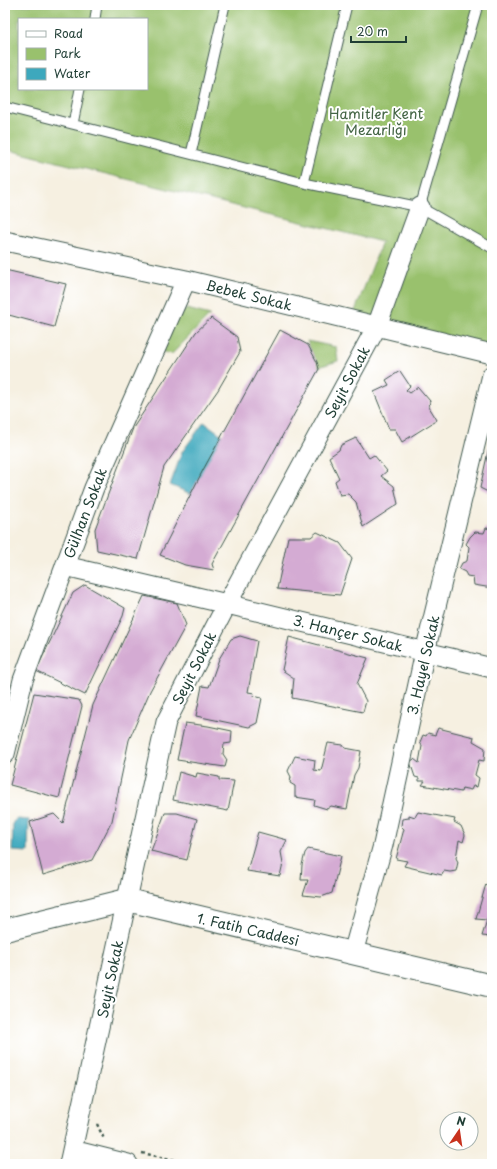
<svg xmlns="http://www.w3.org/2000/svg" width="497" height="1169" font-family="'Playpen Sans',sans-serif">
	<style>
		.green { fill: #99c16d; stroke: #5c7f50; fill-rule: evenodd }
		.water { fill: #3da8bd; stroke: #2e7278 }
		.building { fill: #d4abd3 }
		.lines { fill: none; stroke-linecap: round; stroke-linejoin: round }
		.service-casing { stroke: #3f584e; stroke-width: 11 }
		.minor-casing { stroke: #3f584e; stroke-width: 21 }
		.tertiary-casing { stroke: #3f584e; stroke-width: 24 }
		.path { stroke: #3f584e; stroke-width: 2.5; stroke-dasharray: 3 3; stroke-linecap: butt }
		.service { stroke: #fff; stroke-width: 9 }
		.minor { stroke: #fff; stroke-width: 19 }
		.tertiary { stroke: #fff; stroke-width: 22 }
		.labels { text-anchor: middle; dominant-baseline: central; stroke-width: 4; stroke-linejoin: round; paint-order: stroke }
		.park-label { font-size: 14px; fill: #446545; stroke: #fff }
		.street-label { font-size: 14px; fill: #1f3d34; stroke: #fff }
	</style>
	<rect width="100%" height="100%" fill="#fff"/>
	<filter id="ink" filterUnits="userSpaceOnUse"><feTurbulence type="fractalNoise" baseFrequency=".025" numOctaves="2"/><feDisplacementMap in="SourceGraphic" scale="8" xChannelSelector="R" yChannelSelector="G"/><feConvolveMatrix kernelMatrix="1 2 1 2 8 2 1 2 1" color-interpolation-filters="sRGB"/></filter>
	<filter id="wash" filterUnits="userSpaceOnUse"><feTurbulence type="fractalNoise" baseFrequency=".012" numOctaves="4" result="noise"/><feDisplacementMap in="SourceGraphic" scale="16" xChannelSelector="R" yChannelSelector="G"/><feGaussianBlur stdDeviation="0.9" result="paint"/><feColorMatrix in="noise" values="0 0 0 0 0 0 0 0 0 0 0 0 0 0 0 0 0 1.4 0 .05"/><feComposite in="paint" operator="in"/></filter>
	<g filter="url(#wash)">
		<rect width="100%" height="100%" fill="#f6f0e1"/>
		<path class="green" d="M5,5H492V355L353,316L382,242L5,149ZM19,19H147V89H19Z
			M187,309L210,315L172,354L159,351L173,319Z
			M307,341L336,347L338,361L318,367Z"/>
		<path class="water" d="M204,422L222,435L191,494L170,485L182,452Z
			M17,819L29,820L28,852L12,851L13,822Z"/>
		<g id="blocks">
			<path class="building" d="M5,270L66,284L54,327L5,314Z
				M211,318L237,337L240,352L218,390L164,467L138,559L97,550L95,529L133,428L196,332Z
				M280,330L308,345L317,362L319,369L212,564L214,570L185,565L160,555L203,470Z
				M400,371L410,386L406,390L410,393L418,387L430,401L429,407L437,420L402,442L395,429H389L374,392L389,385L386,380Z
				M356,438L369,458L374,455L387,471L381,476L394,486L398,504L363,527L356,502L348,494L340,495L335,481L339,478L329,457L339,450L341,445Z
				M489,447L492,448V494L480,488Z
				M486,528L492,529V588L474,585L473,577L467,576L465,572L459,569L462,563L467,561L469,547L466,544L470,537L475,532L484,533Z
				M317,532L340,543L352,559L340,595L277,589L288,537H311Z
				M85,585L125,608L123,616L85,695L36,671L73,593Z
				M144,596L177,603L186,625L150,691L129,740L112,821L92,860L43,875L30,822L54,814L63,823L93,705Z
				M240,636L257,641L248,692L254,693L253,696L262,698L257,723L249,727L196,716L202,686L209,687L219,659L231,639Z
				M289,637L368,658L357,684L366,701L363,712L292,698L294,678L282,670Z
				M34,693L79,700L82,706L59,798L10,785Z
				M185,723L208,726L232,731L231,743L224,744L223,754L227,760L225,767L177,760Z
				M438,728L474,737L473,741L485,748L484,761L479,760L475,775L479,778L477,787L473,786L471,790L462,788L461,792L422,785L425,781H419V778L415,777L410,762L414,759L419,763L422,746L420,742L423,735L426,736L428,733L435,735Z
				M328,743L343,745L345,748L361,751L358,768L354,775L347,809L331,806L327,809L314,805L315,800L295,797V786L290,783L291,777L288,771L295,756L315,760L314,770L321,771Z
				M179,772L196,777L197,773L219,777V780L234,781L228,811L173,800Z
				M418,812L455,819L454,822L461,826L465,835L463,842L459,840L456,858L458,862L456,871L450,872L444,871L442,875L404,866L407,861L396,859L404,829L401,826L402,819L409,818V815L415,817Z
				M165,813H177L197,819L187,860L151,851Z
				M258,832L287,840L281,852L283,863L280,876L247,871Z
				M308,849L341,856L332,893L321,897L303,895L308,880H301L302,865L305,853Z
				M486,884L492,885V937L482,936L487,920L476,919Z"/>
		</g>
	</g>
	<g filter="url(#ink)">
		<use href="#blocks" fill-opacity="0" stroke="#3f584e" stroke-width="1"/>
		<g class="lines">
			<defs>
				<path id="service" d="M95,19L97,5
					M5,107L304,183L420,207L492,248
					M73,124L80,89
					M191,154L225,5
					M304,183L347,5
					M420,207L478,5"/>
				<path id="minor" d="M5,241L186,280L492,354
					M65,566L227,604L492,668
					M5,754L23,680L94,488L186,280
					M353,953L383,845L425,652L492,375
					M72,1150L128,1164
					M69,1164L166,722L227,604L377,326L420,207"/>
				<path id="tertiary" d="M5,930L127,900L492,986"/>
			</defs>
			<use href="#service" class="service-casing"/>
			<use href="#minor" class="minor-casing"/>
			<use href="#tertiary" class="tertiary-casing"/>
			<path class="path" d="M97,1124L104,1139
				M142,1153L194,1164"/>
			<use href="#service" class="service"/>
			<use href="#minor" class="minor"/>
			<use href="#tertiary" class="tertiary"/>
		</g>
	</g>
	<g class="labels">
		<g class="park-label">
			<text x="376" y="113">Hamitler Kent<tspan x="376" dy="16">Mezarlığı</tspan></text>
		</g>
		<g class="street-label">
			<text transform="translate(249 295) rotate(14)">Bebek Sokak</text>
			<text transform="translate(347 382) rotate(-62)">Seyit Sokak</text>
			<text transform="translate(85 513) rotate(-69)">Gülhan Sokak</text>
			<text transform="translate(348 633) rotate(14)">3. Hançer Sokak</text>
			<text transform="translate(423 665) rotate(-77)">3. Hayel Sokak</text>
			<text transform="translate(194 668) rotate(-63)">Seyit Sokak</text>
			<text transform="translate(248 929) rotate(13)">1. Fatih Caddesi</text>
			<text transform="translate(110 979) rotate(-78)">Seyit Sokak</text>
		</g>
	</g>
	<rect width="497" height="1169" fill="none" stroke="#fff" stroke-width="20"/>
	<rect x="18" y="18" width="130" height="72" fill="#ffffff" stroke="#a5b1ae"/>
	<rect x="26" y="31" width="20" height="6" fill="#ffffff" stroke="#a5b1ae"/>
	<text x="54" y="38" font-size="12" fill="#1f3d34">Road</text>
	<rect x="26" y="48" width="20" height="12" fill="#99c16d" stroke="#a5b1ae"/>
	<text x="54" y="58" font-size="12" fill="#1f3d34">Park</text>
	<rect x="26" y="68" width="20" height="12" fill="#3da8bd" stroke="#a5b1ae"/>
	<text x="54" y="78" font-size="12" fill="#1f3d34">Water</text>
	<g transform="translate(459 1131) rotate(13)"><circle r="19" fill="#ffffff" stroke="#a5b1ae"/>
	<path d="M0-3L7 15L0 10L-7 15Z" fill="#c8321e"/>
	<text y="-6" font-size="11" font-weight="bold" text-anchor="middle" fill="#1f3d34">N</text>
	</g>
	<path d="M351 36v6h55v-6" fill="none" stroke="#1f3d34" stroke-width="2"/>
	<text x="357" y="36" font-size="12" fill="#1f3d34" stroke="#ffffff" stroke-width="3" paint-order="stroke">20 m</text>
</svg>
